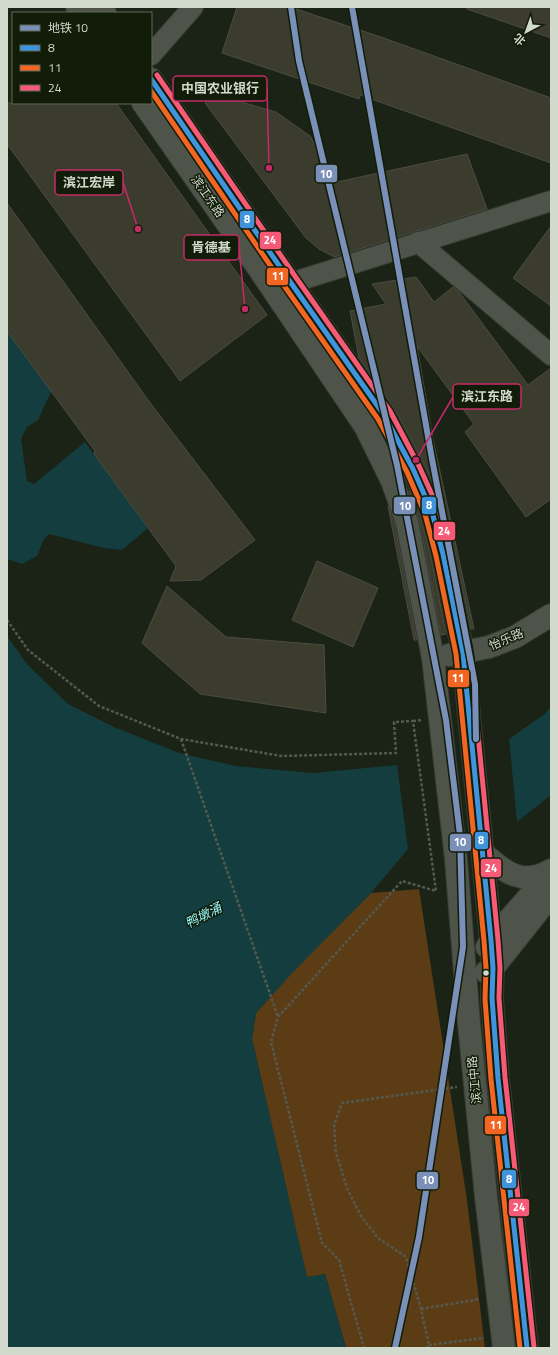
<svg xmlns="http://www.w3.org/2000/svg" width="558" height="1355" font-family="'Titillium Web','Noto Sans SC',sans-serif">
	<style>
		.green { fill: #5b3c14 }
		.water { fill: #133d3e }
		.building { fill: #3b3c2d; stroke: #4b4d43 }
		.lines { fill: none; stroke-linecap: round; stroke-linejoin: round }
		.street-casing { stroke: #373c33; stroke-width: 22 }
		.secondary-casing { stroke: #373c33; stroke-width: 24 }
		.path { stroke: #555952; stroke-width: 2.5; stroke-dasharray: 3 2; stroke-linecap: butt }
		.street { stroke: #4f544b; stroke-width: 20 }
		.secondary { stroke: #4f544b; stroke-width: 22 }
		.bus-1-casing { stroke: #111d08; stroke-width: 8 }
		.bus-2-casing { stroke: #111d08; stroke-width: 8 }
		.bus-3-casing { stroke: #111d08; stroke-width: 8 }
		.bus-1 { stroke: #4094de; stroke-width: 5 }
		.bus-2 { stroke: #f26522; stroke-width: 5 }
		.bus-3 { stroke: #f75a77; stroke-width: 5 }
		.metro-1-casing { stroke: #111d08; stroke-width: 9 }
		.metro-1 { stroke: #7a90b8; stroke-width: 6 }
		.bus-dot { fill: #d2dacd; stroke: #111d08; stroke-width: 1.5 }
		.labels { text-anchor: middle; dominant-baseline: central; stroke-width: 3; stroke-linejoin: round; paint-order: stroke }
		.street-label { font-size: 12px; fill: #d2dacd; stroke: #111d08 }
		.water-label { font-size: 13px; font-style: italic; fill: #96f6fb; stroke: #111d08 }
		.leader { fill: none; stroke: #c42b66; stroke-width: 1.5 }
		.callout-dot { fill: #c42b66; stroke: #111d08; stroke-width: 1.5 }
		.callout { fill: #111d08; stroke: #c42b66; stroke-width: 1.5 }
		.callout-label { font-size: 13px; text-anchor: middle; font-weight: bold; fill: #d2dacd }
		.line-badge { stroke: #111d08; stroke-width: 1.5 }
		.badge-label { font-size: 11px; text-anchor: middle; font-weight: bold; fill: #fff }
	</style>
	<rect width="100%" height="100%" fill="#1b2216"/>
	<path class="green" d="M419,889L467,1200L485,1348H346L325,1274L307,1278L252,1039L256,1013L293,971L371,893Z"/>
	<path class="water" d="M7,269L51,352V392L38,420L27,427L21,439L27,481L34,484L85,442L148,528L122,550L104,548L49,534L44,539L37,556L22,564L7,559Z
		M7,636L27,664L68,704L114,727L179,753L236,766L313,773L397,765L408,849L371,893L294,971L256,1013L252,1039L307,1277L325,1274L346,1348H7Z
		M551,706V795L517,822L509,739L546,713Z"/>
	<path class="building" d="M237,7H290L381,37L551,98V163L360,95L359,99L222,53Z
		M467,7H551V38L467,9Z
		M225,89L238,101L276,112L310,136L337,182L467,154L487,209L334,257L319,249L306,238L205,103Z
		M7,103H116L267,315L180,381L7,144Z
		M7,203L151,404L255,540L201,580L170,581L176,566L94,454L95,451L7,331Z
		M551,226V306L513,278Z
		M416,277L434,302L453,287L459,292L528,385L551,368V499L526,517L465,432L474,424L417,346L433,439L474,629H471L455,552L443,507L424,463L395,409L359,358L350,311L386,304L372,284Z
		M409,490L420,516L431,557L446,634L441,635L419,520Z
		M388,506L395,525L417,640H414Z
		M317,561L378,588L353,647L292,620Z
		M167,586L226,637L324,645L326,713L200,694L142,643Z"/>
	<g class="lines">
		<defs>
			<path id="street" d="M151,55L193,7
				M418,242L551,355
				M291,283L551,201"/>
			<path id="secondary" d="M77,7L81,13
				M101,7L105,13
				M151,79L291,283L384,415L413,469L432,512L443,554L463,653L491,940L493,968L492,998L498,1078L527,1348
				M143,103L259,269L365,426L392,481L407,522L433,658L456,859L469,1024L486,1197L504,1348
				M449,655L489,647L515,637L551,615
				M483,853C504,872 523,887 551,870
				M487,947L491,940L551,872
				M486,972L493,968L551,895"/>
		</defs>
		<use href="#street" class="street-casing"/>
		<use href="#secondary" class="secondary-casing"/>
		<path class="path" d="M7,620L28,650L99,706L181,739L281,756L396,753L394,722L413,721L436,891L402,881L278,1017L271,1042L322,1243L339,1260L364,1348
			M413,721L422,720
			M181,739L278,1017
			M421,1309L480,1299
			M429,1345L484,1338
			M427,1348L429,1345L421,1309L406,1257L378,1238L361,1216L347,1188L336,1153L334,1125L342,1103L457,1087"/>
		<use href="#street" class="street"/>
		<use href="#secondary" class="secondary"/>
		<defs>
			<path id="bus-1" d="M151,79L291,283L384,415L413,469L432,512L443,554L463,653L491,940L493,968L492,998L498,1078L527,1348"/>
			<path id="bus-2" d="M151,91L285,287L378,419L407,472L425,514L436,556L456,654L484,941L486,968L485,999L491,1079L520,1348"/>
			<path id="bus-3" d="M157,75L297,279L390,411L419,466L439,510L450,553L470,652L498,940L500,968L499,998L505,1077L534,1347"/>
		</defs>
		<use href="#bus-1" class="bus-1-casing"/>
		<use href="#bus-2" class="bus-2-casing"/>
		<use href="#bus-3" class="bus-3-casing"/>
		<use href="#bus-1" class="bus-1"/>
		<use href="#bus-2" class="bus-2"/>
		<use href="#bus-3" class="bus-3"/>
		<defs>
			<path id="metro-1" d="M291,7L299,61L397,465L446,720L460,835L463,947L419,1237L395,1348
				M352,7L432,459L475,684L476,739"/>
		</defs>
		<use href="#metro-1" class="metro-1-casing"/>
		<use href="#metro-1" class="metro-1"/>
	</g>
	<circle class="bus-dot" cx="486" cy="973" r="3.5"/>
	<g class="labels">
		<g class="street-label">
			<text transform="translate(208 196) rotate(55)">滨江东路</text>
			<text transform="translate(506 639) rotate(-23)">怡乐路</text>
			<text transform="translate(474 1080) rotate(-96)">滨江中路</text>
		</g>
		<g class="water-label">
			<text transform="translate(203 915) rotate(-27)">鸭墩涌</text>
		</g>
	</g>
	<path class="leader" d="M269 168L267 88M138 229L123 182M245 309L239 247M416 460L453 397"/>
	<g class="callout-dot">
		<circle cx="269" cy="168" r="4"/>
		<circle cx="138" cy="229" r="4"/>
		<circle cx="245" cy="309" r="4"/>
		<circle cx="416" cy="460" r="4"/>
	</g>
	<g class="callout">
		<rect x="173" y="76" width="94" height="25" rx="4"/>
		<rect x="55" y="170" width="68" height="25" rx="4"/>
		<rect x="184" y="235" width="55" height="25" rx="4"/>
		<rect x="453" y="384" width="68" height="25" rx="4"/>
	</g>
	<g class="callout-label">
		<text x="220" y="93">中国农业银行</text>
		<text x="89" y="187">滨江宏岸</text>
		<text x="211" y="252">肯德基</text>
		<text x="487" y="401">滨江东路</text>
	</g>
	<g class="line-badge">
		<rect x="315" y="164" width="23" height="19" rx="4" fill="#7a90b8"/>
		<rect x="239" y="210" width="16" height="19" rx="4" fill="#4094de"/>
		<rect x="259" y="231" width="23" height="19" rx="4" fill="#f75a77"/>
		<rect x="266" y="267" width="23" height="19" rx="4" fill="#f26522"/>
		<rect x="421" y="496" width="16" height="19" rx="4" fill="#4094de"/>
		<rect x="393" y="496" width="23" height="19" rx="4" fill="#7a90b8"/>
		<rect x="433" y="521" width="23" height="20" rx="4" fill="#f75a77"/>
		<rect x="447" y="669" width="23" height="19" rx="4" fill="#f26522"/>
		<rect x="474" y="831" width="15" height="19" rx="4" fill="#4094de"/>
		<rect x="449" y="833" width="23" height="19" rx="4" fill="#7a90b8"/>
		<rect x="480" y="858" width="22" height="20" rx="4" fill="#f75a77"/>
		<rect x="484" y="1115" width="23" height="20" rx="4" fill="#f26522"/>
		<rect x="501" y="1169" width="16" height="20" rx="4" fill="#4094de"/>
		<rect x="416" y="1171" width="23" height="19" rx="4" fill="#7a90b8"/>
		<rect x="508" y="1198" width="22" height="19" rx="4" fill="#f75a77"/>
	</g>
	<g class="badge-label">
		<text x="326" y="178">10</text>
		<text x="247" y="223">8</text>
		<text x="270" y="244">24</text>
		<text x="278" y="280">11</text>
		<text x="429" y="509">8</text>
		<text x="405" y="510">10</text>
		<text x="444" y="535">24</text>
		<text x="458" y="682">11</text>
		<text x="481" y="844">8</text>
		<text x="460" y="846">10</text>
		<text x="491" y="872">24</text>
		<text x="496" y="1129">11</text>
		<text x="509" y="1183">8</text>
		<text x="428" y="1184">10</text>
		<text x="519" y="1211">24</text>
	</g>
	<rect width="558" height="1355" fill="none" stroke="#d2dacd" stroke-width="16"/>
	<rect x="12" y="12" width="140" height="92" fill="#111d08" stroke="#5e6957"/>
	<rect x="20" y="25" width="20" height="6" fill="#7a90b8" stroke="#5e6957"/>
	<text x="48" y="32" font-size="12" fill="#d2dacd">地铁 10</text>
	<rect x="20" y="45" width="20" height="6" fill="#4094de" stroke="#5e6957"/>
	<text x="48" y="52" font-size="12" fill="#d2dacd">8</text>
	<rect x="20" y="65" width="20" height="6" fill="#f26522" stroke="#5e6957"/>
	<text x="48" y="72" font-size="12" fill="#d2dacd">11</text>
	<rect x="20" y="85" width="20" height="6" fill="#f75a77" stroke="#5e6957"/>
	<text x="48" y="92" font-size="12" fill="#d2dacd">24</text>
	<g transform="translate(526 32) rotate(221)" stroke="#111d08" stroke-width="3" paint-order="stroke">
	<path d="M0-3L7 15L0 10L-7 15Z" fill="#d2dacd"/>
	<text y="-6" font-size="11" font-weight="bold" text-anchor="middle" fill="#d2dacd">北</text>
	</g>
</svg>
